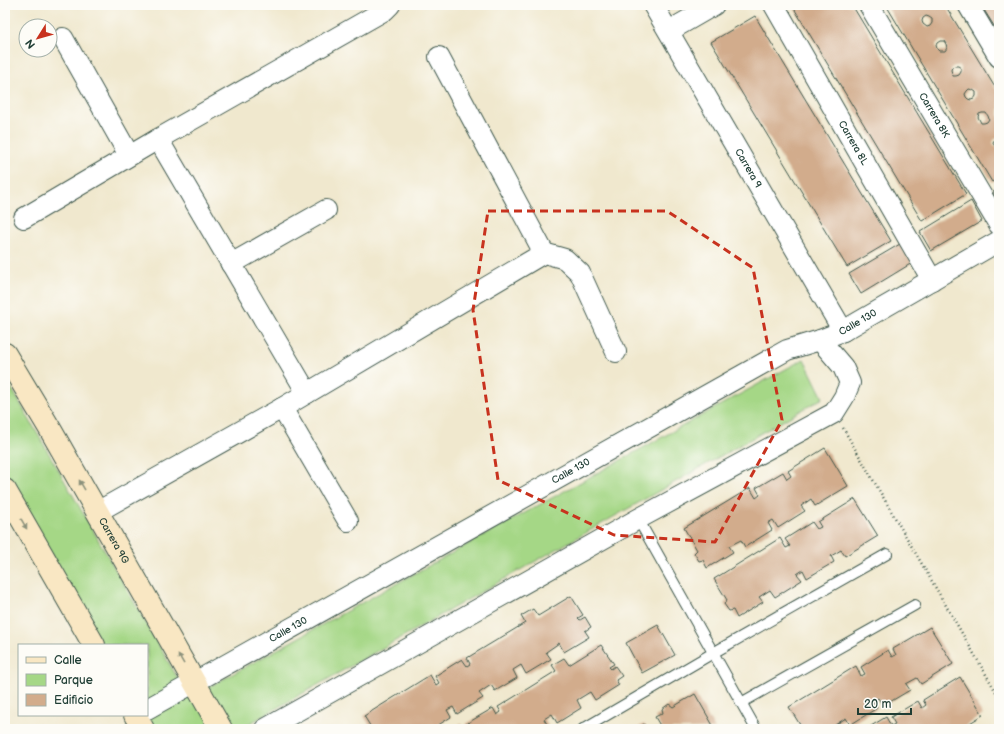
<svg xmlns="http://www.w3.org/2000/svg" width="1004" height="734" font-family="'Balsamiq Sans',sans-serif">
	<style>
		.green { fill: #a5d786; stroke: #628a5d }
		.building { fill: #d2ac8c; fill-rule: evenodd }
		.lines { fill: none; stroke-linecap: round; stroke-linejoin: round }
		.lane-casing { stroke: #3e574b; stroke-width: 12 }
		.street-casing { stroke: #3e574b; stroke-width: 22 }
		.secondary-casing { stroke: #3e574b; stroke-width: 24 }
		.path { stroke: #3e574b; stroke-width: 2.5; stroke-dasharray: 1 3; stroke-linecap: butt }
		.lane { stroke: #fff; stroke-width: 10 }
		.street { stroke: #fff; stroke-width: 20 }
		.secondary { stroke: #f9e7c3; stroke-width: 22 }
		.oneway { fill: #8c927c }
		.marked { fill: none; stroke: #c8321e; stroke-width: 3; stroke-dasharray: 8 5; stroke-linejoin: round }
		.labels { text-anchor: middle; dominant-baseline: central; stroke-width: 3; stroke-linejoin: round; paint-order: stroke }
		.street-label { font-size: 10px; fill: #1f3d34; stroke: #fdfcf7 }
	</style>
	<rect width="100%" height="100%" fill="#fdfcf7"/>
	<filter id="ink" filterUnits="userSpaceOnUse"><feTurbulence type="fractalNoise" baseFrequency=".025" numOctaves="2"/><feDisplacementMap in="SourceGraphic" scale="8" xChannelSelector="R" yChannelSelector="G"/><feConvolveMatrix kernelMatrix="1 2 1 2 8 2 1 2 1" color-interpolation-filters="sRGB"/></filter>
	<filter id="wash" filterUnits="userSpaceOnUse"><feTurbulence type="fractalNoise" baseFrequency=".012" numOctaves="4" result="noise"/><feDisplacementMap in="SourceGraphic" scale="16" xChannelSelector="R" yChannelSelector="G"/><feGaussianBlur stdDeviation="0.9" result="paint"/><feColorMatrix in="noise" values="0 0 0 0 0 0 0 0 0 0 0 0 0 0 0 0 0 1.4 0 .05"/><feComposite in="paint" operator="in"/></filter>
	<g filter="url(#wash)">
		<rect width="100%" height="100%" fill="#f0e8ce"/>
		<path class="green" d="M804,359L823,398L240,729H150L147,715V645H102L5,475V377L189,698Z"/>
		<g id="blocks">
			<path class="building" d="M792,5H852L966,194L922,221Z
				M886,5H945L999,94V138L995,139L993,142L994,145L996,147L999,148V178L992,182ZM926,16L929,17L932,19V23L930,26L927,27L923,24L922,21L923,18ZM940,41H944L946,44L947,48L945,51H939L937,49L936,45L937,43ZM955,66H958L961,68V72L959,75L956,76H953L951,70L952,67ZM969,89L973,90L976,92V96L974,99L971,100L968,99L966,97L965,94L967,91ZM982,113H986L988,116L989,119L987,122L984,123H981L978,117L979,114Z
				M981,5H999V34Z
				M755,16L891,241L847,267L711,42Z
				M999,188V202L993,192Z
				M971,201L982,221L931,251L920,232Z
				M900,244L912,263L861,294L849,274Z
				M825,448L848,486L815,506L811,499L801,506L805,511L778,528L773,520L768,523L772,530L745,547L741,540L729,546L733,552L707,568L703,560L699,561L694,553L697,550L684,528L750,488L756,498L760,495L756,488L783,472L787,479L791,476L788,471Z
				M855,499L878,536L845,556L841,550L831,556L834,562L807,578L803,570L797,574L802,580L775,597L770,590L759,597L763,602L737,618L733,610L729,611L724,604L727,600L714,579L780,538L786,548L790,546L785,539L812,522L817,529L821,527L818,522Z
				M571,596L583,615L578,618L580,620L585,617L591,627L585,631L589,637L564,652L559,643L546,652L551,659L526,674L521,665L513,670L517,678L495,691L491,685L479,693L483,698L457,714L453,707L447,710L451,717L432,729H422L420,727L417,729H372L364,716L430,675L436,685L439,683L435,676L462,659L467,666L470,664L467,658L525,623L521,616L533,609L538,616Z
				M658,625L675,655L642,673L626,643Z
				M930,627L953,664L921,684L917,678L906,684L910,690L883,706L878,698L873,702L877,708L850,725L846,718L835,725L837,729H802V728L789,707L856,666L861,676L865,674L861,667L888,650L892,657L896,655L893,649Z
				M601,645L614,664L609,667L611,669L615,666L622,676L616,680L619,685L595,700L590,692L577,700L581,708L557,723L552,714L544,719L548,726L544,729H469L466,724L493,708L497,715L501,712L498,707L556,671L552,665L564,658L569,665Z
				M960,677L983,715L960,729H947V728L945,729H866L886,717L891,726L895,724L891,717L918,701L922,708L926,705L923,700Z
				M695,694L715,729H662L655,717L663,713L662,709L669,704L673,707Z
				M461,724L464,729H452Z
				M644,724L647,729H636Z"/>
		</g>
	</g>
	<g filter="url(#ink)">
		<use href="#blocks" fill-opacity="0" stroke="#3e574b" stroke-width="1"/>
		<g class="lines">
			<defs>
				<path id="lane" d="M638,519L756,729
					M741,703L915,605
					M583,729L713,653L887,554"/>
				<g id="street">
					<path id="s1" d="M653,5L843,331"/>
					<path id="s2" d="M774,5L932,280"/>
					<path id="s3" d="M869,5L999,225"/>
					<path d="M968,5L999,57"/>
					<path d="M669,31L714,5"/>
					<path d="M63,38L129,155"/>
					<path d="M439,57L544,253"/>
					<path d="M24,218L158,139"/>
					<path d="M231,264L326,210"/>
					<path d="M307,393L158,139L385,10L390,5"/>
					<path d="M282,408L348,521"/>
					<path d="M97,512L282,408L544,253L565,259L580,273L616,352"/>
					<path id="s4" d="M147,709L787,350L820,340L843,331L999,241"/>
					<path d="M265,729L638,519L834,413L844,397L850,383L843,367L820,340"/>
				</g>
				<g id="secondary">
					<path id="s5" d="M5,354L50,429L221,729"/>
					<path d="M5,490L94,645"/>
					<path d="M135,715L143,729"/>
				</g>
			</defs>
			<use href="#lane" class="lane-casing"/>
			<use href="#street" class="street-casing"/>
			<use href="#secondary" class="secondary-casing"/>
			<path class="path" d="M843,428L999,697"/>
			<use href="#lane" class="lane"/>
			<use href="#street" class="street"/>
			<use href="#secondary" class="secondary"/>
		</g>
		<defs><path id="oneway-solid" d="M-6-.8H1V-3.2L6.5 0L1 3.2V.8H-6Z"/></defs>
		<g class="oneway">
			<use href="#oneway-solid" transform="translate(82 485) rotate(-120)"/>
			<use href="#oneway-solid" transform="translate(24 524) rotate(60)"/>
			<use href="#oneway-solid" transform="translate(181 659) rotate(-120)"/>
		</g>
	</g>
	<path class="marked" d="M488,211H667L753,268L782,420L715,542L614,535L498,480L473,310Z"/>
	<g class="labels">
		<g class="street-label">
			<text stroke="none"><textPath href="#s3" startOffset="128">Carrera 8K</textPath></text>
			<text stroke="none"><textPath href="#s2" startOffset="159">Carrera 8L</textPath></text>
			<text stroke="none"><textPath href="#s1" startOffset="189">Carrera 9</textPath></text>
			<text stroke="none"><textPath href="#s4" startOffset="810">Calle 130</textPath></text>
			<text stroke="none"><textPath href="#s4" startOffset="486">Calle 130</textPath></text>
			<text stroke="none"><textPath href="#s5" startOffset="216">Carrera 9G</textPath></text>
			<text stroke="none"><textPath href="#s4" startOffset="162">Calle 130</textPath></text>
		</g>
	</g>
	<rect width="1004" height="734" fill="none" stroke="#fdfcf7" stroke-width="20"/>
	<rect x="18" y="644" width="130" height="72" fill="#fdfcf7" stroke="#a4b0a9"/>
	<rect x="26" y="657" width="20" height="6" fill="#f9e7c3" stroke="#a4b0a9"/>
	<text x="54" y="664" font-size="12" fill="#1f3d34">Calle</text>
	<rect x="26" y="674" width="20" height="12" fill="#a5d786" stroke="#a4b0a9"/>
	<text x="54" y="684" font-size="12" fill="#1f3d34">Parque</text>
	<rect x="26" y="694" width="20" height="12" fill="#d2ac8c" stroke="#a4b0a9"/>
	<text x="54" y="704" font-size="12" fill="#1f3d34">Edificio</text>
	<g transform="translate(38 38) rotate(233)"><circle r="19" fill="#fdfcf7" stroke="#a4b0a9"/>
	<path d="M0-3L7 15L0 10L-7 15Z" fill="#c8321e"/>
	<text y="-6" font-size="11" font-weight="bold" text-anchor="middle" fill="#1f3d34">N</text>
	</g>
	<path d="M858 708v6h53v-6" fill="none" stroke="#1f3d34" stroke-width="2"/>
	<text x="864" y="708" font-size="12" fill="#1f3d34" stroke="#fdfcf7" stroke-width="3" paint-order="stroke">20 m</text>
</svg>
